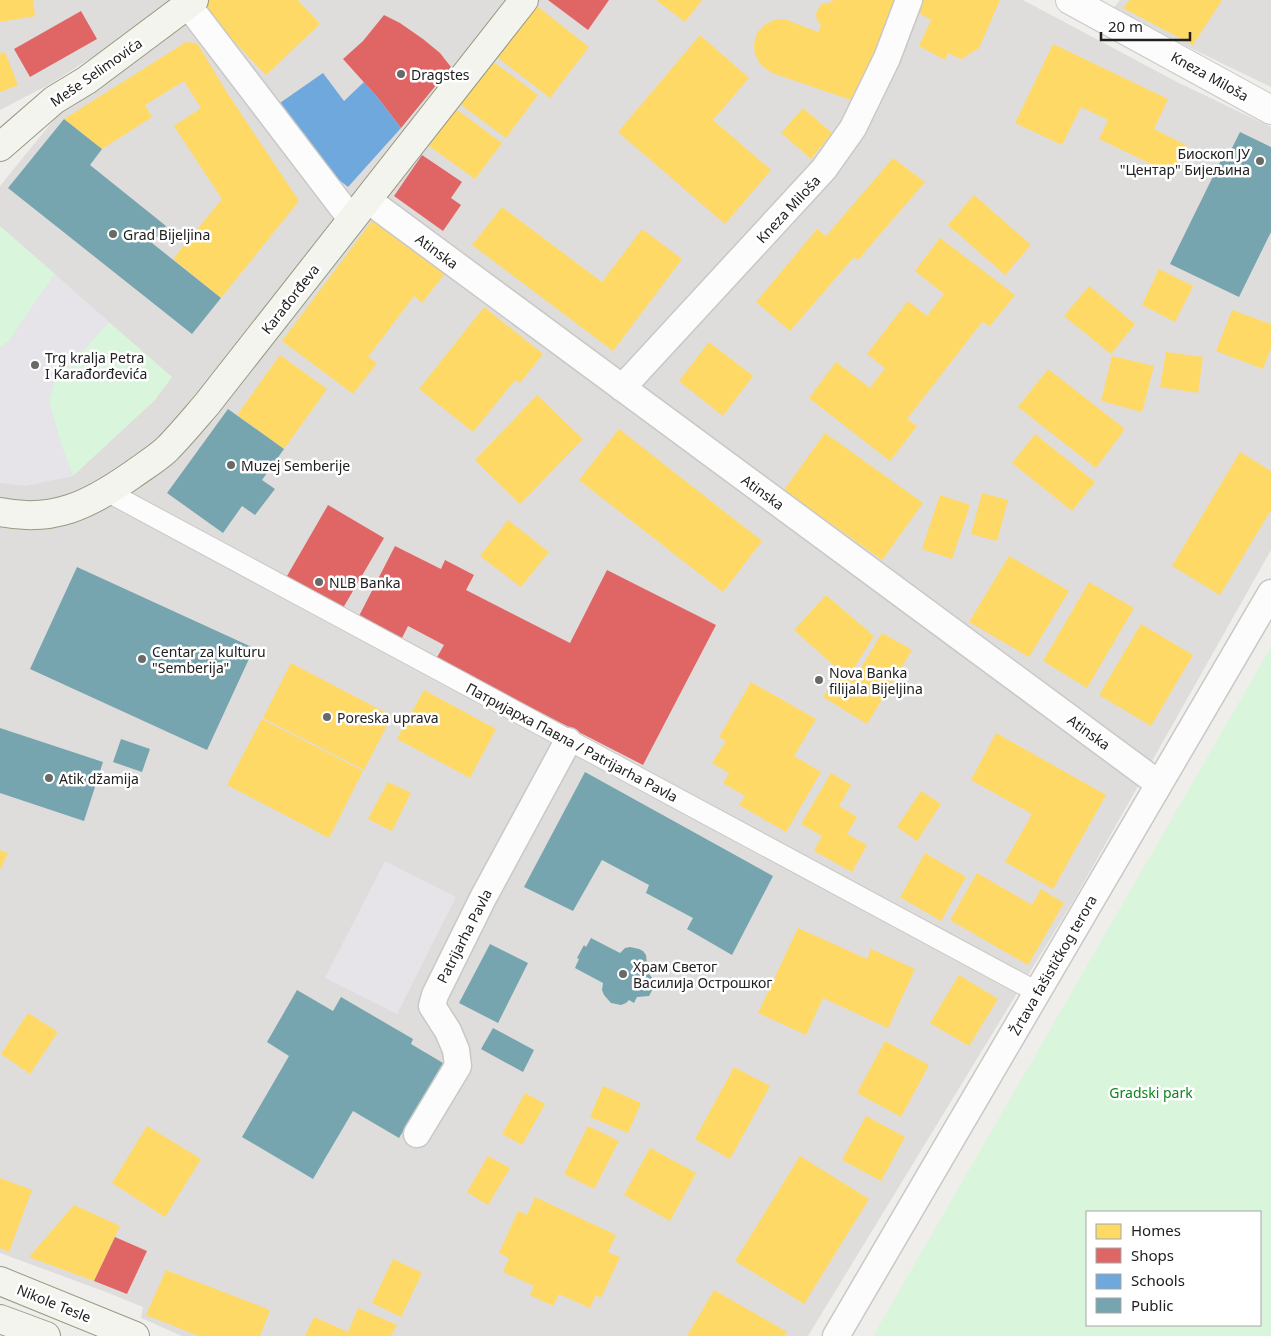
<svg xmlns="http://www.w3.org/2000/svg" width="1271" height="1336" font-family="'Noto Sans',sans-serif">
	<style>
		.residential { fill: #dfdddb }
		.religious { fill: #dedddb }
		.park { fill: #d9f5db; fill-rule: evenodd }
		.plaza { fill: #e6e4e9 }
		.homes { fill: #ffd966 }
		.shops { fill: #e06666 }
		.schools { fill: #6fa8dc }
		.public { fill: #76a5af }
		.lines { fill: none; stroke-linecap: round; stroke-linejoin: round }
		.pedestrian-casing { stroke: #c8c8c6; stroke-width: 22 }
		.minor-casing { stroke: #c8c8c6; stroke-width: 29 }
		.tertiary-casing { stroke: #c8c8c6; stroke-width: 30 }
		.secondary-casing { stroke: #979a81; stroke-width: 30 }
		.pedestrian { stroke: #fdfcfc; stroke-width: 20 }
		.minor { stroke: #fdfcfc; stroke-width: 26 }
		.tertiary { stroke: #fdfcfc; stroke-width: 28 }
		.secondary { stroke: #f3f4ed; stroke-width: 28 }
		.poi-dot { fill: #696967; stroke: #fff; stroke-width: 2 }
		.labels { text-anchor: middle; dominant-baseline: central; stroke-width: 5; stroke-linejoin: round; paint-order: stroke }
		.street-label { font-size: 14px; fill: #212121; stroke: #fff }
		.poi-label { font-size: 14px; fill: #212121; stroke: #fff; text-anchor: start }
		.park-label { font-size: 14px; fill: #0b841f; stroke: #fff }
	</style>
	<rect width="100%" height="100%" fill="#f0eeea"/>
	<path class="residential" d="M0,0H177L164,12L50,84L0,110Z
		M200,0H1023L1177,82L1271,127V550L1075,898L808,1336H182L141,1318L143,1307L106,1292L0,1253V186L60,112Z
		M1120,0H1271V87L1112,10Z"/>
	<path class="religious" d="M0,672L212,773L224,788L365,858L377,835L453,872L525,736L798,885L679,1107L601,1070L584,1101L528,1072L456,1196L388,1159L348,1225L175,1120L278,978L239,934L219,933L160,994L111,1032L49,982L12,966L20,943L37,949L52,947L64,936L62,916L21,825L0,816Z"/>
	<path class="park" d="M0,226L55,274L9,341L0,348Z
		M109,322L172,377L155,400L73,476L62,447L49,402L54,382Z
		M1271,647V1336H873ZM1087,1212H1260V1325H1087Z"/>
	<path class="plaza" d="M55,274L109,322L54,382L49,402L62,447L73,476L25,486L0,483V348L9,341Z
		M385,861L456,897L397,1014L325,978Z"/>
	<path class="homes" d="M0,0H33L35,16L0,22Z
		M202,0H298L320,24L266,75L198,4Z
		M656,0H702L685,22Z
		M833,0H901L857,102L772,73L761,65L755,55L754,45L757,33L764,25L774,20L784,19L818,32L821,26L817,20L816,14L818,9L822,4L832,2Z
		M917,0H1000L979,48L961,59L948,53L945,60L919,46L931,20L913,9Z
		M1130,0H1222L1193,45L1123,8Z
		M537,6L589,47L550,98L497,57Z
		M700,35L749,78L713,120L771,170L725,224L618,132Z
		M186,42L197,43L226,91L299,201L221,298L173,259L222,199L174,126L201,108L184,81L145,105L152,117L102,149L64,119Z
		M1053,44L1168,99L1154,129L1186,145L1172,174L1099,139L1108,120L1081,107L1062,145L1015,123Z
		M5,52L18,85L0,92V54Z
		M492,61L538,95L506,138L460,104Z
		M803,108L832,133L811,159L781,133Z
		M456,109L502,143L475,179L429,146Z
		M893,158L925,182L858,260L854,257L790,331L756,302L817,229L826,236Z
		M974,195L1031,245L1005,275L948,225Z
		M502,207L602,282L642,229L682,259L613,351L472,245Z
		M374,218L446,272L422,303L414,296L368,357L377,363L353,394L282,341Z
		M940,238L1015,295L990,326L982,322L907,419L917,426L890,461L809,398L836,362L870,388L885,368L867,354L908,301L927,316L944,294L915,271Z
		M1159,269L1193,286L1175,322L1142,305Z
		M1089,286L1135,324L1111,354L1064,316Z
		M484,307L543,354L520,383L515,380L473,432L419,389Z
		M1232,310L1271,324V348L1263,369L1216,351Z
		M709,342L753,376L723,416L679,381Z
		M1166,352L1203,357L1198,393L1160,387Z
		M280,355L327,389L284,449L237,415Z
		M1112,356L1154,366L1142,412L1101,401Z
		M1048,369L1125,429L1096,468L1018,407Z
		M537,395L583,439L520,504L475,460Z
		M619,429L762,541L723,592L579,480Z
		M825,433L923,503L882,560L784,490Z
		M1035,434L1095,482L1072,511L1012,463Z
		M1240,452L1271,471V510L1220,595L1172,566Z
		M982,493L1008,500L997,541L971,534Z
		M940,495L970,505L952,559L922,549Z
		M508,520L549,552L521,587L480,556Z
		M1009,556L1069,591L1029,657L969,622Z
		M1089,582L1134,608L1087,688L1043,661Z
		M826,595L874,636L848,678L794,630Z
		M1141,624L1193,655L1151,726L1099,695Z
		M882,633L912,650L867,724L823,697L839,672L853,681Z
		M291,663L392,716L364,770L263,718Z
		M751,682L816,719L794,756L821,772L786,832L739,805L745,796L723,783L729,773L712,763L726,741L719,737Z
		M424,690L496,729L470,778L397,739Z
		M262,719L363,771L329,838L227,785Z
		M996,733L1106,795L1053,889L1005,862L1032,814L971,780Z
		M831,773L851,785L839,806L857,817L847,834L867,845L852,872L814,851L822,836L801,824Z
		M388,782L411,793L392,831L368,819Z
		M921,791L941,804L917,841L897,827Z
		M0,850L8,853L0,870Z
		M925,853L966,877L941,921L900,897Z
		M977,873L1032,905L1041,889L1064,903L1028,965L950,920Z
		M798,928L867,959L871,949L915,969L888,1028L823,998L806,1035L758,1013Z
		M959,975L998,999L969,1046L930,1023Z
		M28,1013L58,1032L30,1074L1,1054Z
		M885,1041L929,1065L901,1117L857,1093Z
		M734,1067L770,1086L730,1159L695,1139Z
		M603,1086L641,1103L628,1133L590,1117Z
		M525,1093L545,1104L522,1145L502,1134Z
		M866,1116L905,1137L881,1181L842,1160Z
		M147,1126L201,1159L165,1217L112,1183Z
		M588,1126L619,1141L594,1189L564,1174Z
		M650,1148L696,1173L670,1221L624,1195Z
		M488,1156L510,1168L488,1205L467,1192Z
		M800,1156L869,1199L804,1304L735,1261Z
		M0,1178L32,1190L9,1252L0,1248Z
		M535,1197L616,1235L608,1252L620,1257L601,1298L596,1295L590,1308L559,1294L553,1306L530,1295L534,1286L503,1272L509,1258L499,1253L518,1211L527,1215Z
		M74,1205L120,1226L94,1281L29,1257Z
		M393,1259L422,1273L401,1317L372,1303Z
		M166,1270L270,1310L260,1336H199L146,1315Z
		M714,1290L787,1332L784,1336H687Z
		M358,1308L397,1325L391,1336H305L314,1317L348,1332Z"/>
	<path class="shops" d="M548,0H609L588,30Z
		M81,11L97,39L30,77L14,49Z
		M384,15L400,23L423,39L440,53L451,67L401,128L378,98L343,59L363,41Z
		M422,155L462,182L451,198L461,205L443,231L394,196Z
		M328,505L384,538L343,608L287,576Z
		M395,546L441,569L445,560L474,575L466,590L570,643L607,570L716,625L643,765L436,659L444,645L408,626L402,638L359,616Z
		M115,1237L147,1251L127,1294L94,1281Z"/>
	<path class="schools" d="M323,73L344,101L364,82L378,98L401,128L348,187L329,172L277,105Z"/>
	<path class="public" d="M64,119L102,149L90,165L166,226L152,243L221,298L192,334L8,188Z
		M1240,132L1271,147V232L1239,297L1170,264L1224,154L1228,156Z
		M228,409L284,449L262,480L275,489L255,515L242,506L223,533L167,493Z
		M77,567L254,648L207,750L30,669Z
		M0,728L103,762L84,821L0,793Z
		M121,739L150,749L142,772L113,762Z
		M585,772L773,876L732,955L687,929L693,918L646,893L649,885L602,860L573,911L524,887Z
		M591,938L620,953L625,948L630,947L639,949L643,951L646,955L647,964L652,967L649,974L656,983L649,996L637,997L634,1003L629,1000L626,1003L621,1005L611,1003L604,995L602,990L603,983L575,968L579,959L577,958L584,945L586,947Z
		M490,944L528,963L498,1023L459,1003Z
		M297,990L333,1011L341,997L413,1039L411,1044L443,1063L399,1138L353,1111L313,1179L242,1137L289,1056L267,1042Z
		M493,1028L534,1050L523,1072L481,1049Z"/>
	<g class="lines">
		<defs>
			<path id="pedestrian" d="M108,492L1037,992"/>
			<path id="minor" d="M188,5L352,220
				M368,200L1159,784
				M622,388L824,169L853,128L887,58L909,0
				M417,1134L458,1066L456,1050L448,1031L432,1006L435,995L483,898L568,741
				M836,1336L1271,593"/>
			<path id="tertiary" d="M1070,0L1271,110"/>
			<path id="secondary" d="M0,147L54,100L87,80L194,0
				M0,512C53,523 89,505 132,475C143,467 156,459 166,450C181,435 194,419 207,404L524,0
				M0,1281L135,1336
				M0,1319L46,1336"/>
		</defs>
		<use href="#pedestrian" class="pedestrian-casing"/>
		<use href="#minor" class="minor-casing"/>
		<use href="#tertiary" class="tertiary-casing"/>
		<use href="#secondary" class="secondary-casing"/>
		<use href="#pedestrian" class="pedestrian"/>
		<use href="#minor" class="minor"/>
		<use href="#tertiary" class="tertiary"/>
		<use href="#secondary" class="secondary"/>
	</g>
	<g class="poi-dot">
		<circle cx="401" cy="74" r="5"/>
		<circle cx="1260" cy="161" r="5"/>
		<circle cx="113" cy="234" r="5"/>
		<circle cx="35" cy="365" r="5"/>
		<circle cx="231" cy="465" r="5"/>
		<circle cx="319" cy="582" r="5"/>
		<circle cx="142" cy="659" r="5"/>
		<circle cx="819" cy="680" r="5"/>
		<circle cx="327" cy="717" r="5"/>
		<circle cx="49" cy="778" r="5"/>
		<circle cx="623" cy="974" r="5"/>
	</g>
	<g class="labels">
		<g class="street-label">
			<text transform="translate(96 72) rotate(-35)">Meše Selimovića</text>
			<text transform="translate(1210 76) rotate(29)">Kneza Miloša</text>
			<text transform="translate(788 209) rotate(-47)">Kneza Miloša</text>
			<text transform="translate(437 251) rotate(36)">Atinska</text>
			<text transform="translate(290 299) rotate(-52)">Karađorđeva</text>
			<text transform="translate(763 492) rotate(36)">Atinska</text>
			<text transform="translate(1089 732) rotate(36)">Atinska</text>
			<text transform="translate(572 742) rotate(28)">Патријарха Павла / Patrijarha Pavla</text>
			<text transform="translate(464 936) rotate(-63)">Patrijarha Pavla</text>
			<text transform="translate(1053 965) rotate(-60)">Žrtava fašističkog terora</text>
			<text transform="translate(54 1303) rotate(22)">Nikole Tesle</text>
		</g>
		<g class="poi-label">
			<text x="411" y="74">Dragstes</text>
			<text x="1250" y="153" text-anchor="end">Биоскоп ЈУ<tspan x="1250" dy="16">"Центар" Бијељина</tspan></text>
			<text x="123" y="234">Grad Bijeljina</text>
			<text x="45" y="357">Trg kralja Petra<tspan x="45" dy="16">I Karađorđevića</tspan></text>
			<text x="241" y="465">Muzej Semberije</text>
			<text x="329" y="582">NLB Banka</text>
			<text x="152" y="651">Centar za kulturu<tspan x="152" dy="16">"Semberija"</tspan></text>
			<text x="829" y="672">Nova Banka<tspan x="829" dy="16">filijala Bijeljina</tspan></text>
			<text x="337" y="717">Poreska uprava</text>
			<text x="59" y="778">Atik džamija</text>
			<text x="633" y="966">Храм Светог<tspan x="633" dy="16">Василија Острошког</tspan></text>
		</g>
		<g class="park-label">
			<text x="1151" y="1092">Gradski park</text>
		</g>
	</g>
	<rect x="1086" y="1211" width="175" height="115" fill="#ffffff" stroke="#a6a6a6"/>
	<rect x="1096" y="1224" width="25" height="15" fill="#ffd966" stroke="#a6a6a6"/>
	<text x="1131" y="1236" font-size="15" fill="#212121">Homes</text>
	<rect x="1096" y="1248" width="25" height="15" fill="#e06666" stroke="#a6a6a6"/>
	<text x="1131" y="1261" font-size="15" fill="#212121">Shops</text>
	<rect x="1096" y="1274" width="25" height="15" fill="#6fa8dc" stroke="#a6a6a6"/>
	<text x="1131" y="1286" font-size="15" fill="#212121">Schools</text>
	<rect x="1096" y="1298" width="25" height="15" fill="#76a5af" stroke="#a6a6a6"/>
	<text x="1131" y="1311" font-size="15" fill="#212121">Public</text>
	<path d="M1101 32v8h89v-8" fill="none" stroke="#212121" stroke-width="2.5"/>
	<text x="1108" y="32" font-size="15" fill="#212121" stroke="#ffffff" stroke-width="4" paint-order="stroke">20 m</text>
</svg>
